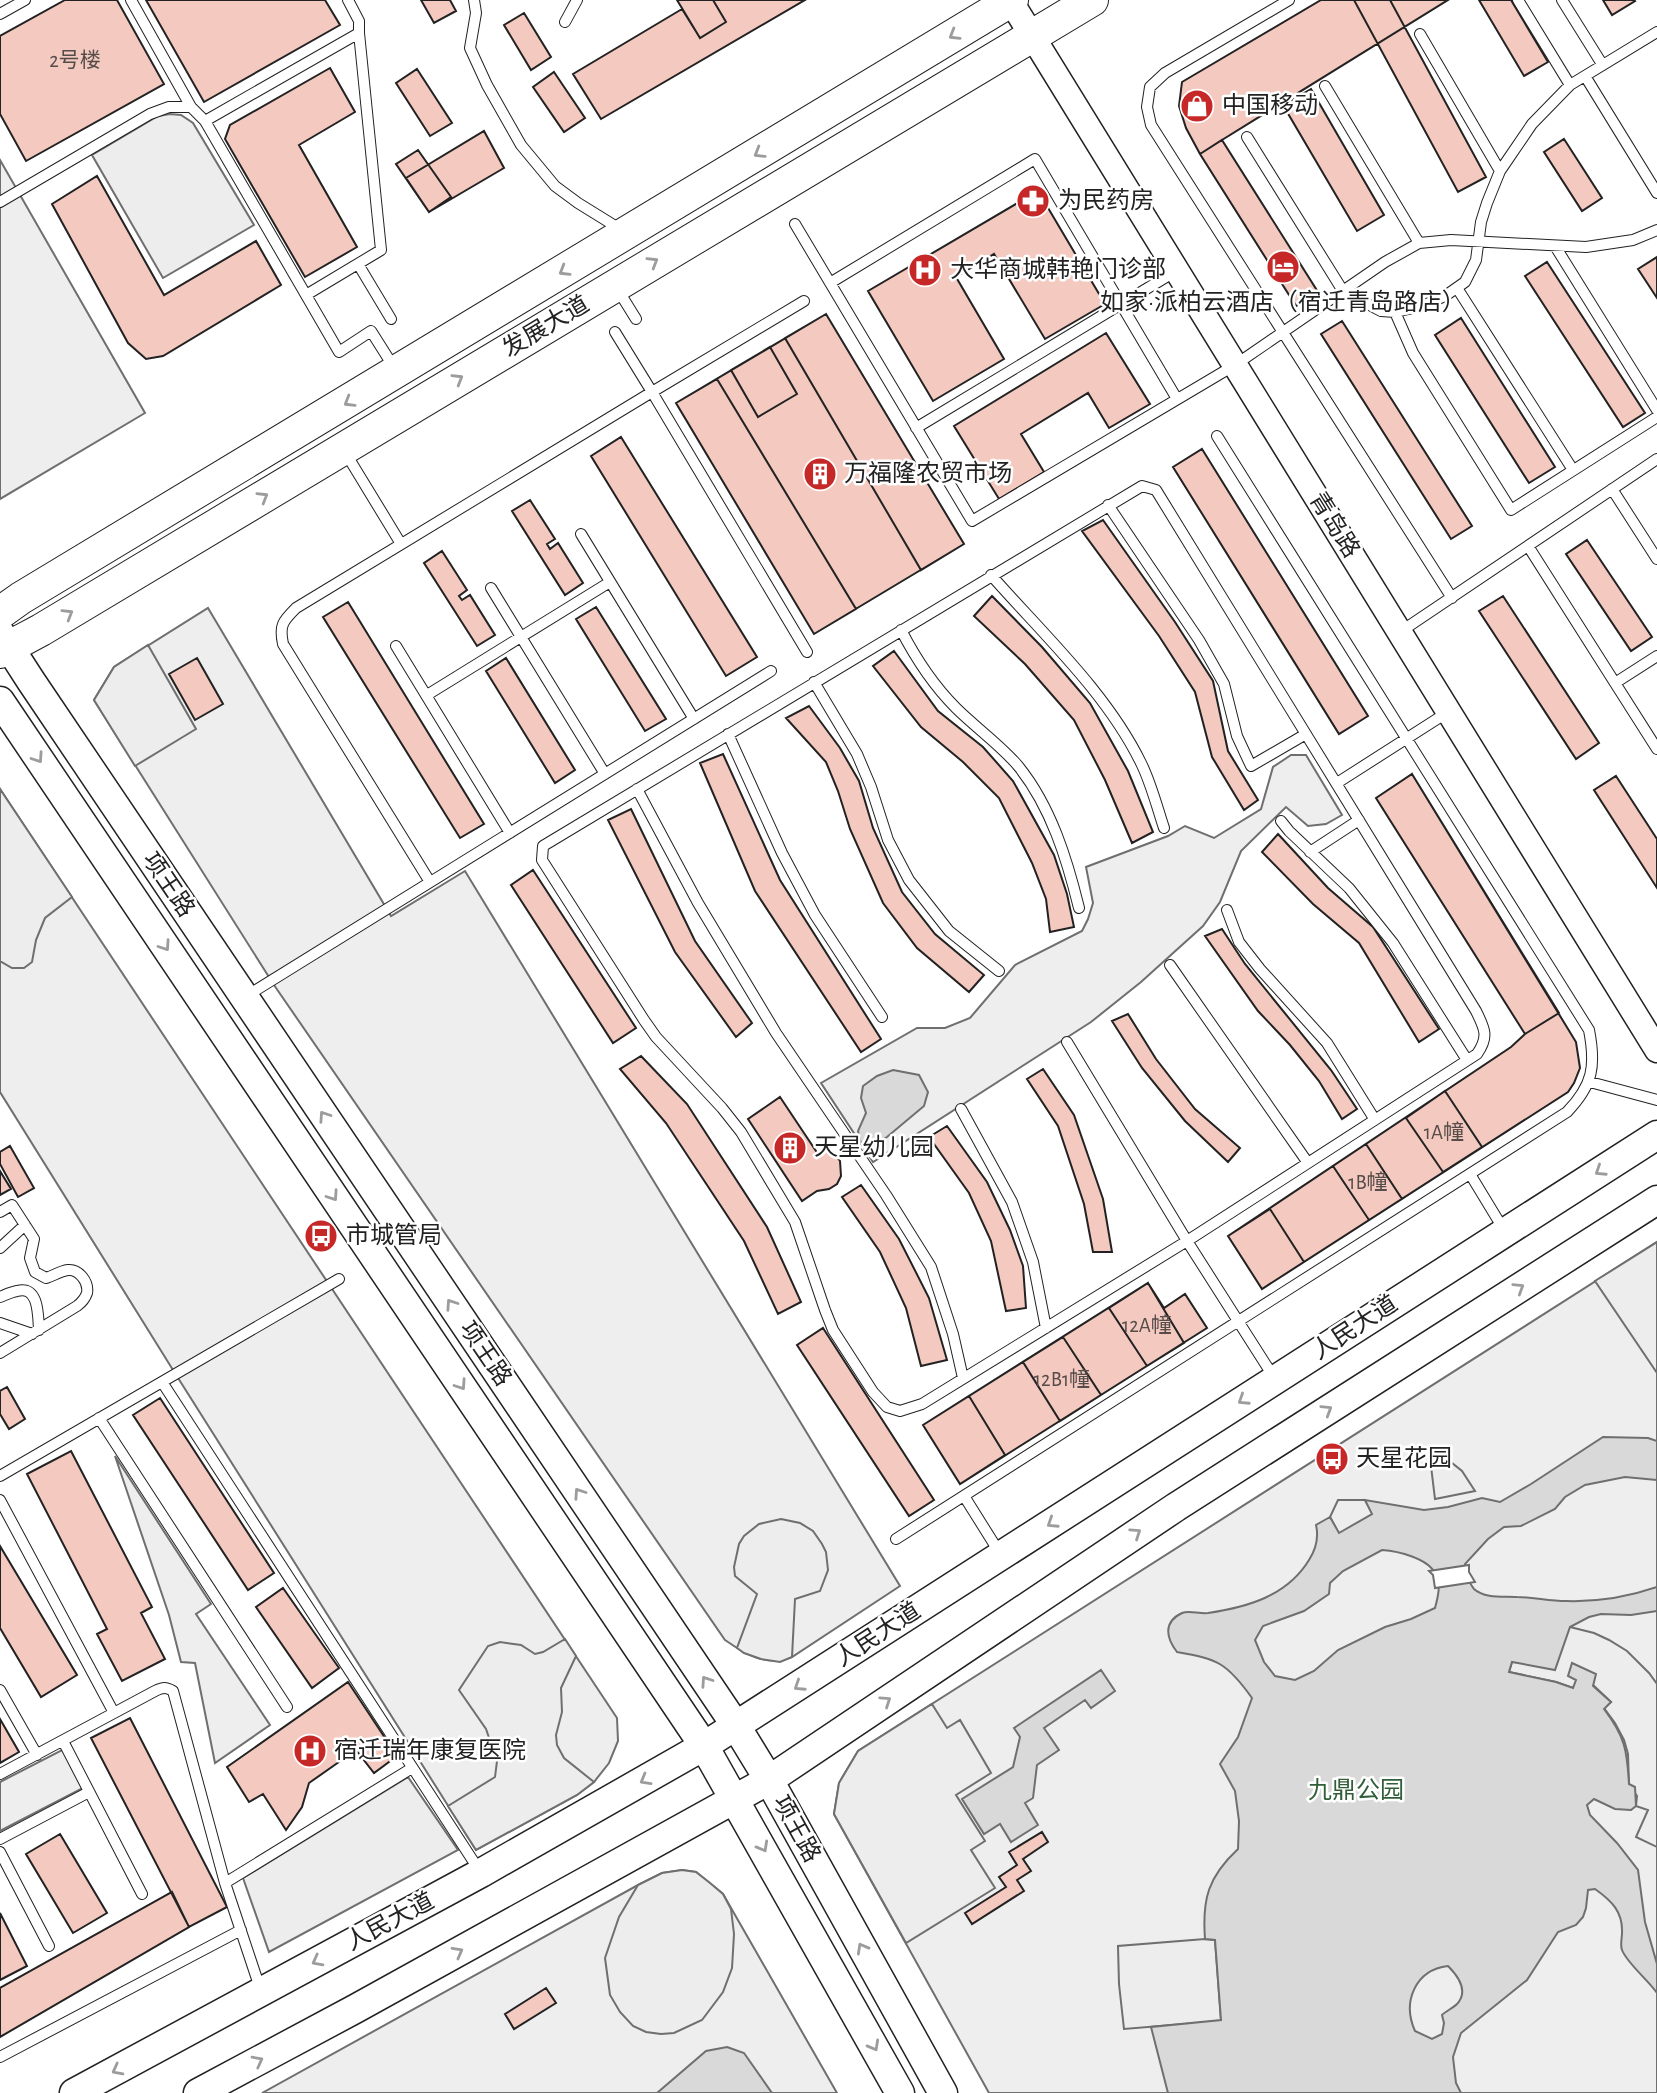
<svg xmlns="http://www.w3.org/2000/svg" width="1657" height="2093" font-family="'Alegreya Sans','Noto Sans SC',sans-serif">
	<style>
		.green { fill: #eee; stroke: #6f6f6f; stroke-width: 2 }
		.parking { fill: #ededed; stroke: #6f6f6f; stroke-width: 2 }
		.water { fill: #d9d9d9; stroke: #6f6f6f; stroke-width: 2; fill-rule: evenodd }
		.pier { fill: #fff; stroke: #6f6f6f; stroke-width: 2 }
		.building { fill: #f3c9c0; stroke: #222; stroke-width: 2 }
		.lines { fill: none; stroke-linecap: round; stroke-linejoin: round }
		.service-casing { stroke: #222; stroke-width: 12 }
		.tertiary-casing { stroke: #222; stroke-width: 27 }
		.secondary-casing { stroke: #222; stroke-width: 31 }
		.primary-casing { stroke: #222; stroke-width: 34 }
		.service { stroke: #fff; stroke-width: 10 }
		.tertiary { stroke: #fff; stroke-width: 24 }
		.secondary { stroke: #fff; stroke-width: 28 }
		.primary { stroke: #fff; stroke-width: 32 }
		.oneway { stroke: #9c9c9c }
		.labels { text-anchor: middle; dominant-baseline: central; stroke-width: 5; stroke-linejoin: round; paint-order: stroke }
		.number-label { font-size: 21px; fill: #564c4a }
		.poi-label { font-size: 24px; fill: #222; stroke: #fff; text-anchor: start }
		.street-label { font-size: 24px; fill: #222; stroke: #fff }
		.park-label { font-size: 24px; fill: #2f5e38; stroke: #fff }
	</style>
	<rect width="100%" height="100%" fill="#fff"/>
	<path class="green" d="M0,160L145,413L0,499Z
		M208,608L391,916L465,871L900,1586L792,1657C766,1667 745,1654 725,1640L274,985L94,700L114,667Z
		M1291,755H1306L1342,815L1326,824L1308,826L1286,807L1241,851L1220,902L1203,926L1141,982L1091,1022L873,1162L821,1083L917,1028H945L970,1018L1015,965L1082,931L1088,919L1093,903L1086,867L1168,836L1185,826L1214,838L1261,809L1273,767Z
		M0,789L617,1718L618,1741L609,1763L594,1782L577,1795L476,1850L173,1370L0,1092Z
		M1657,1242V2093H989L834,1814L839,1783L858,1751Z
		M115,1456L211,1604L196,1614L270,1725L215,1763L195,1663L181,1662L169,1615Z
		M64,1749L83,1788L0,1831V1782Z
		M682,1870L696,1872L723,1894L837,2093H262L638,1885L662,1873Z"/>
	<path class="parking" d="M170,114L181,115L193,123L254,225L163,278L92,155L158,116Z
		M148,645L196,729L135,766L94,700L114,667Z
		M0,789L72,897L45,918L36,940L32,962L24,968H12L0,961Z
		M1657,1242V1373L1595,1281Z
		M1439,1457L1447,1459L1462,1471L1475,1491L1435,1499L1431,1466L1433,1458Z
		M1338,1500H1365L1373,1514L1339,1534L1330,1517Z
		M781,1519L800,1523L813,1531L822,1544L826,1552L828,1570L820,1591L795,1599L792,1657L780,1662L761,1659L744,1653L737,1648L757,1594L735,1576L734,1567L739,1544L744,1536L759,1524Z
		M1570,1627L1594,1633L1609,1640L1627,1651L1649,1673L1657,1684V1847L1636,1837L1648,1810L1636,1806L1637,1796L1629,1784L1628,1754L1624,1740L1615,1723L1604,1708L1611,1702L1593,1685L1577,1680L1573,1688L1556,1682L1509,1672L1512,1662Z
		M565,1639L576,1656L561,1688L562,1712L556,1735L557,1745L564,1758L594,1782L577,1795L476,1850L448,1806L495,1777L497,1761L486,1729L459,1690L488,1646L500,1642L521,1645L535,1654L543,1652Z
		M932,1704L947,1728L960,1720L991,1773L956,1795L985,1841L971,1850L995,1888L906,1943L834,1814L839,1783L858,1751Z
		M408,1777L458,1850L269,1952L243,1878Z
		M682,1870L696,1872L710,1883L723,1894L731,1909L734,1934L732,1968L723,1992L702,2020L674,2033L661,2034L646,2032L633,2026L620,2012L610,1995L605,1958L619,1917L638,1885L662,1873Z
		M1205,1939L1215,1940L1221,2021L1124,2029L1119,1984L1118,1946Z"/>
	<path class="water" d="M893,1070L919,1075L928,1092L924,1106L887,1137L873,1145L861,1144L858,1131L866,1113L861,1098L863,1086L877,1076Z
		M1603,1437L1648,1438L1657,1441V1480L1625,1477L1585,1485L1565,1497L1555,1509L1521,1526L1504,1527L1488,1539L1465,1564C1466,1572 1469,1583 1474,1589C1485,1599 1504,1596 1517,1597C1533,1597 1549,1601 1566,1601C1596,1602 1628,1597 1657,1587V1611L1631,1615L1601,1614L1589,1617L1570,1627L1555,1670L1512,1662L1509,1672L1556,1682L1573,1688L1576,1680L1568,1676L1572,1663L1596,1674L1593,1686L1611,1702L1604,1709C1625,1737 1627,1749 1629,1784L1635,1787L1636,1806L1631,1810L1615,1809L1594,1799L1587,1805L1590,1815L1617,1843L1638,1870L1645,1922L1657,1964V1993C1648,1980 1627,1963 1622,1950C1620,1945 1622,1938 1622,1933C1623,1912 1612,1901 1595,1889L1588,1890L1586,1908L1583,1917L1576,1925L1558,1932L1527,1980L1461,2033L1453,2057L1456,2083L1461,2093H1168L1151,2027L1221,2020L1215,1940L1205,1939C1202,1899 1208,1877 1238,1849L1239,1821L1235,1791L1220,1764L1238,1737L1252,1698C1227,1663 1218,1659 1177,1652C1166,1638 1163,1622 1182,1613C1189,1610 1199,1614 1208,1613C1248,1607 1287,1596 1309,1560C1316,1549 1319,1538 1316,1525L1330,1517L1339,1533L1372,1514L1365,1500L1424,1510L1448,1507L1482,1498L1500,1502L1531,1484ZM1382,1550C1397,1551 1429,1558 1436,1575C1441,1585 1438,1597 1435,1608L1411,1619L1385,1627L1338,1650L1314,1671L1295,1680L1275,1676L1264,1662L1255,1640L1263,1626L1304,1611L1329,1594L1330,1583L1343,1571ZM1448,1966C1458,1976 1469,1991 1457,2004C1453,2008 1446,2011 1442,2015L1444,2023L1442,2034L1432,2039L1415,2031C1402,2002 1415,1970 1448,1966Z
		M1101,1670L1115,1691L1091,1708L1085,1700L1044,1728L1059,1750L1037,1765L1033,1798L1025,1803L1038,1825L1011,1842L1000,1824L984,1834L962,1799L1013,1767L1020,1737L1014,1728Z
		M727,2047L744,2053L772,2093H657L706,2051Z"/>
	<path class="pier" d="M1469,1565V1572L1475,1582L1435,1588L1433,1575L1429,1571Z"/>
	<path class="building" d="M65,0H117L164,84L26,161L0,114V36Z
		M146,0H325L340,25L204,102Z
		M421,0H450L456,11L434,23Z
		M677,0H713L726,22L700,38Z
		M713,0H805L601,119L573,74L682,9L700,38L726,22Z
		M1321,0H1448L1222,140L1318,292L1296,306L1200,154L1186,128L1179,106L1182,82Z
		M1354,0H1390L1486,177L1458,192Z
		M1479,0H1511L1548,62L1524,76Z
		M1603,0H1634L1635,1L1612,15Z
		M524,13L551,57L531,70L504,25Z
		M330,68L355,112L299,145L357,247L305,277L225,139L230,125Z
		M417,69L452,123L430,136L396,83Z
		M554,72L585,118L564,132L533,87Z
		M1311,89L1384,215L1357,231L1283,105Z
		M484,131L504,168L429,212L406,178Z
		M1564,139L1602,198L1582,211L1544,152Z
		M1222,140L1318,292L1296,306L1200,154Z
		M418,150L451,197L429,212L396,164Z
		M97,176L164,295L256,241L281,285L163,356L146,359L128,343L52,204Z
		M1038,191L1105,304L1045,339L994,254L956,277L1004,359L933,401L868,291Z
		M1657,257V298L1638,269Z
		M1547,262L1645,413L1623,427L1525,276Z
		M826,314L964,544L814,634L676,403Z
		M826,314L964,544L921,570L785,338Z
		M1461,318L1555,467L1529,483L1435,335Z
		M1342,321L1472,526L1451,539L1321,334Z
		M1106,333L1150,404L1109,428L1088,393L1021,434L1044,472L999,499L954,426Z
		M770,347L797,394L758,417L731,370Z
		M717,379L856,609L814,634L676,403Z
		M621,437L757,657L726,676L591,456Z
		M1202,449L1368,716L1339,734L1173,467Z
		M530,500L555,539L547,544L550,549L558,543L583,583L565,595L512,511Z
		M1103,520L1175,622L1213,681L1228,751L1258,800L1244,810L1212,757L1195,692L1159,636L1082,531Z
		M1587,540L1652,637L1631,651L1566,554Z
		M442,551L467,590L459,596L462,600L470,595L495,635L477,646L424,563Z
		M992,596L1042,647L1090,703L1128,771L1153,832L1132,843L1105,780L1074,720L1025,664L974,616Z
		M1503,596L1599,743L1576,759L1479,611Z
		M348,602L484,824L460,838L323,617Z
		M596,607L666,719L645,731L576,619Z
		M894,651L938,711L983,747L1013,781L1054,855L1067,894L1074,927L1050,932L1046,899L1032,863L999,798L963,762L921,727L873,666Z
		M197,658L223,704L195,720L169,674Z
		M506,658L575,770L555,783L486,671Z
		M809,706L840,748L859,781L873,828L902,892L935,934L984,975L969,992L917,948L883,903L850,829L838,791L826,762L786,718Z
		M723,754L780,880L881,1039L861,1052L755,891L700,763Z
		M1412,774L1576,1042L1580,1068L1574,1083L1568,1092L1262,1289L1228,1236L1511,1047L1525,1034L1376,798Z
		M1412,774L1559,1013L1525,1034L1376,798Z
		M1616,776L1657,839V888L1594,790Z
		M631,809L695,941L752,1023L736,1037L675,952L608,820Z
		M1278,834L1328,888L1373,927L1439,1029L1419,1042L1359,943L1313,904L1262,852Z
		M533,870L636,1028L613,1043L511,885Z
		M1222,929L1245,964L1331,1070L1357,1109L1342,1119L1319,1081L1290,1045L1258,1011L1205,936Z
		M1128,1014L1156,1059L1195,1109L1240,1148L1228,1162L1185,1121L1142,1068L1112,1021Z
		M641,1056L687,1104L767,1227L801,1302L778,1314L744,1241L666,1123L620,1069Z
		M1043,1069L1074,1115L1103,1199L1112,1252H1093L1084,1204L1058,1126L1027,1079Z
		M1445,1091L1482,1147L1443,1172L1406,1118Z
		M780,1097L818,1154L825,1151L834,1153L840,1161L841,1176L837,1184L829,1189L817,1191L802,1201L748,1119Z
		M947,1126L987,1182L1010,1230L1023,1266L1026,1308L1006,1311L991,1241L969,1193L929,1137Z
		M1366,1144L1402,1199L1369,1220L1333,1166Z
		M10,1146L34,1188L18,1197L0,1164V1152Z
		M0,1171L11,1189L0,1195Z
		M861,1185L899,1239L929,1298L947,1360L921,1366L906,1308L880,1252L842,1197Z
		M1270,1209L1304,1262L1262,1289L1228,1236Z
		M1148,1283L1164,1308L1185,1294L1207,1328L960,1484L923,1425Z
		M1148,1283L1184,1343L1147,1366L1109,1308Z
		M823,1328L934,1500L909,1516L797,1345Z
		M1063,1337L1101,1395L1060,1421L1023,1362Z
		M7,1387L25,1419L9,1429L0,1414V1391Z
		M969,1396L1005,1455L960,1484L923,1425Z
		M160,1398L274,1573L248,1590L133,1415Z
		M71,1451L152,1607L141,1613L165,1659L122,1681L97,1634L107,1629L27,1474Z
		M0,1546L77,1675L41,1697L0,1628Z
		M283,1588L339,1668L312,1688L256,1607Z
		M348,1682L397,1756L374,1773L356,1750L309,1783L302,1807L286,1830L263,1794L249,1802L227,1767Z
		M130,1718L227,1907L189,1927L91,1738Z
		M0,1719L19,1752L0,1763Z
		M1042,1832L1048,1842L1023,1859L1031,1871L1017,1880L1024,1891L972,1924L965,1913L1006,1887L999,1877L1017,1865L1009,1852Z
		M60,1834L107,1913L73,1933L26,1854Z
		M172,1892L189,1927L0,2037V1988Z
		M0,1913L27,1966L0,1980Z
		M546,1988L556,2003L514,2029L505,2014Z"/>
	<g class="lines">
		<defs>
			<path id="service" d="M131,0L191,107
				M474,0L476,13L470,48L487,85L521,145L555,186L578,203L620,229
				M1289,0L1165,73L1150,87L1147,107L1151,125L1452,598
				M1518,0L1570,85
				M1562,0L1602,64
				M0,14L25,0
				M565,22L577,0
				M1420,34L1500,171
				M1585,76L1657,193
				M1325,86L1419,243
				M205,121L359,33V21L348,0
				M1247,137L1343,291L1381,311L1395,312L1422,306L1445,296L1465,282L1476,260L1481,222L1487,203L1500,171L1532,124L1570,85L1657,32
				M0,202L150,114L169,107H191L205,121L339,352L371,331L395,369
				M795,224L972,521L1235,365L1385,262L1419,243L1451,240L1586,247L1633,240L1657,230
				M1555,246L1657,410
				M358,264L391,319
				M830,283L1035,159L1177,399
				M1457,288L1573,470
				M618,290L636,319
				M306,295L381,250L359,33
				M1395,312L1413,353L1511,510L1657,417
				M615,332L652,392L804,301
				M916,428L1176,271
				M345,452L401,544
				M1612,489L1657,559
				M1108,505L1199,640L1224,684L1237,736L1251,766L1306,734
				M581,534L694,719
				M1528,546L1615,683
				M991,575C1042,633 1107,693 1141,763C1151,783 1157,807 1164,828
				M491,588L605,774
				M901,630C916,659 933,685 956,708C975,727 1003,747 1019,767C1051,807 1067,859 1079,908
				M1400,632L1657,459
				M396,646L510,833
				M1657,656L1615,683L1657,749
				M814,682L857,754L871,787L888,840L909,880L949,931L999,971
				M427,695L610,582
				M728,734L782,853L815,915L882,1017
				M1337,783L1448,712
				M637,789L698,903L776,1033L886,1195L931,1267L953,1334L963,1378
				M1281,821L1289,831L1349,888L1393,943L1467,1060
				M1310,852L1359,820
				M430,882L283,644C279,625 283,621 296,608L652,392L807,652
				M1227,910L1239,942L1260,969L1327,1043L1375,1120
				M1170,965L1308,1163
				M248,995L771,671
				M1067,1042L1187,1241L922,1404L900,1411L887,1407L873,1392L833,1330L825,1310L795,1222L741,1132L722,1108L656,1037L644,1020L542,860L543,846L1142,486L1156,490L1476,1011C1485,1029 1489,1037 1477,1054L1187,1241L1275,1379
				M1590,1082L1657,1100
				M961,1109L1012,1202L1033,1262L1046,1328
				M1470,1174L1504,1230
				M0,1212L12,1205L34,1239L30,1258L35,1272L46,1278C53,1276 60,1271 68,1270C79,1269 89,1282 87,1293C85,1299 81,1303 77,1306L0,1353
				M0,1248L25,1225
				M0,1297C5,1295 11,1292 17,1291C39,1285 38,1315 39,1330
				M0,1323L32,1334
				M162,1382L479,1870
				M99,1418L287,1707
				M0,1476L339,1279
				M964,1496L1001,1555
				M0,1500L114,1713
				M896,1539L1567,1112C1593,1085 1596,1066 1589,1030L1217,436
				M0,1690L37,1755
				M63,1741L142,1894
				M0,1774L155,1691C163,1687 166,1687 173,1691L225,1883L261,1991
				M0,1839L89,1792
				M0,1852L49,1946
				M225,1883L412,1768
				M0,2057L241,1930"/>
			<path id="tertiary" d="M1010,0L1657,1050"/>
			<path id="secondary" d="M0,633L31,681L736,1726L769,1780L943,2093
				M0,701L704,1746L900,2093
				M74,2093L481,1873L704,1746L1657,1135
				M198,2093L355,2009L769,1780L1176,1507L1657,1200"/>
			<path id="primary" d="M0,613L21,598L1012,0
				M0,652L41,630L1092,0"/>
		</defs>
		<use href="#service" class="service-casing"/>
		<use href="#tertiary" class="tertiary-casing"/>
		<use href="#secondary" class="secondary-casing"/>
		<use href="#primary" class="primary-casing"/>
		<use href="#service" class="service"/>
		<use href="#tertiary" class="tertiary"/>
		<use href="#secondary" class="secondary"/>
		<use href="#primary" class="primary"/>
	</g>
	<defs><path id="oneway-chevron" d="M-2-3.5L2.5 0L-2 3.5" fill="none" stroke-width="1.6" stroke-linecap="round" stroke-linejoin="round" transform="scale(1.75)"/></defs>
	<g class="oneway">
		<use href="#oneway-chevron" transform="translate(954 35) rotate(149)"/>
		<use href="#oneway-chevron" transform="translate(759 153) rotate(149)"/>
		<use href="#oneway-chevron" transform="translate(653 262) rotate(-31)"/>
		<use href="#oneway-chevron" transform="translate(564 271) rotate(149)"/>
		<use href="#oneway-chevron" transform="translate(458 379) rotate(-31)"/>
		<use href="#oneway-chevron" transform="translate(349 402) rotate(149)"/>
		<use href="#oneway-chevron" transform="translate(263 497) rotate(-31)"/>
		<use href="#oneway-chevron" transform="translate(68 614) rotate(-31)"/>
		<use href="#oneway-chevron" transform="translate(38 758) rotate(56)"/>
		<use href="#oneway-chevron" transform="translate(165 946) rotate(56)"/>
		<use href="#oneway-chevron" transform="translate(324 1116) rotate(-124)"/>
		<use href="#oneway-chevron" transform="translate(1600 1171) rotate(147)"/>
		<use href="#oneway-chevron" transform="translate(333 1196) rotate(56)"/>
		<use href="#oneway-chevron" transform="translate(1519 1288) rotate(-32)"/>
		<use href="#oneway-chevron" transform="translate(451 1304) rotate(-124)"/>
		<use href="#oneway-chevron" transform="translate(461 1385) rotate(56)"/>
		<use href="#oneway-chevron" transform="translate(1243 1400) rotate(147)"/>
		<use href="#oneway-chevron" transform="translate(1327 1410) rotate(-32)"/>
		<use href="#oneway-chevron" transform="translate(579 1493) rotate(-124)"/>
		<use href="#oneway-chevron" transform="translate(1052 1523) rotate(147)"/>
		<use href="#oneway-chevron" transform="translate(1136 1533) rotate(-34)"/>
		<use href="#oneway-chevron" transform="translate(706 1681) rotate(-124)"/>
		<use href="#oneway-chevron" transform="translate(799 1686) rotate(147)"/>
		<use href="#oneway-chevron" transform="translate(886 1701) rotate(-34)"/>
		<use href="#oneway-chevron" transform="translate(645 1780) rotate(150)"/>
		<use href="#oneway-chevron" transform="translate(763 1847) rotate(61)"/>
		<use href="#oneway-chevron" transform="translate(862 1948) rotate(-119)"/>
		<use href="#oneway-chevron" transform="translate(458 1952) rotate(-29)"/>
		<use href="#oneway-chevron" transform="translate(317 1961) rotate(152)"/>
		<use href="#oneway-chevron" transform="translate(874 2046) rotate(61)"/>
		<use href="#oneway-chevron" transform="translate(258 2061) rotate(-28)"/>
		<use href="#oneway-chevron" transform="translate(117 2070) rotate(152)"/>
	</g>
	<defs>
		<symbol id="shop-disc" viewBox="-11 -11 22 22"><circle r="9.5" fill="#c62828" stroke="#fff"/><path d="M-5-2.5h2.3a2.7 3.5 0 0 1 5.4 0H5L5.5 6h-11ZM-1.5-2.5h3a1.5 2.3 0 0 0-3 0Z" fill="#fff"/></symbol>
		<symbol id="pharmacy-disc" viewBox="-11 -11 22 22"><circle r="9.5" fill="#c62828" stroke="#fff"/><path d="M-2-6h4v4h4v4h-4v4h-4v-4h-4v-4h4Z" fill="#fff"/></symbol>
		<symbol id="hotel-disc" viewBox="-11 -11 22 22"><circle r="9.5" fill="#c62828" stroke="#fff"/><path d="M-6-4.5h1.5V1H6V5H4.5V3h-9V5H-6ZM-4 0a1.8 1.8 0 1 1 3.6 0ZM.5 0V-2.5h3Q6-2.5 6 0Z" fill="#fff"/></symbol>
		<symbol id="hospital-disc" viewBox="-11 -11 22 22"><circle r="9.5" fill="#c62828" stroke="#fff"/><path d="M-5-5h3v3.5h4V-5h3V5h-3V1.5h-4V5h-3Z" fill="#fff"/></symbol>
		<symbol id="building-disc" viewBox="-11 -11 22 22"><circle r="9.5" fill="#c62828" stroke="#fff"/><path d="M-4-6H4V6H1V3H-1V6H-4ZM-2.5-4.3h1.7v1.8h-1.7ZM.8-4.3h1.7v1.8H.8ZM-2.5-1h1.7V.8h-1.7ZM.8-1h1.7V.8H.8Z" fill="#fff"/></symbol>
		<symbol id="bus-disc" viewBox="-11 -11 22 22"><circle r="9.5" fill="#c62828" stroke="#fff"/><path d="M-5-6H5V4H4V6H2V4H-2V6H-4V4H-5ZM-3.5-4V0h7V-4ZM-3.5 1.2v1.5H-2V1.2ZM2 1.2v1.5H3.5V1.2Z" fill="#fff"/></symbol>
	</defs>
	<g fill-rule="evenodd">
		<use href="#shop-disc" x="1178" y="87" width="38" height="38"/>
		<use href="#pharmacy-disc" x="1014" y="182" width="38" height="38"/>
		<use href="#hotel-disc" x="1264" y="248" width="38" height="38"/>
		<use href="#hospital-disc" x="906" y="251" width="38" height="38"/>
		<use href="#building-disc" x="801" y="455" width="38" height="38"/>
		<use href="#building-disc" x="771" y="1129" width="38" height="38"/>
		<use href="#bus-disc" x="302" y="1217" width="38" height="38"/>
		<use href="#bus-disc" x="1313" y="1440" width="38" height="38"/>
		<use href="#hospital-disc" x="291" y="1732" width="38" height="38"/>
	</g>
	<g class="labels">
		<g class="number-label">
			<text x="75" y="60">2号楼</text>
			<text x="1444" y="1132">1A幢</text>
			<text x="1368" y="1182">1B幢</text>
			<text x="1147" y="1325">12A幢</text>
			<text x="1062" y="1379">12B1幢</text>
		</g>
		<g class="poi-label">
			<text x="1222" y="106">中国移动</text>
			<text x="1058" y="201">为民药房</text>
			<text x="950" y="270">大华商城韩艳门诊部</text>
			<text x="1283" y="303" text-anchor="middle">如家·派柏云酒店（宿迁青岛路店）</text>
			<text x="844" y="474">万福隆农贸市场</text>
			<text x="814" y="1148">天星幼儿园</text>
			<text x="346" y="1236">市城管局</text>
			<text x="1356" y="1459">天星花园</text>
			<text x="334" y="1751">宿迁瑞年康复医院</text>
		</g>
		<g class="street-label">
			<text transform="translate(546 327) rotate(-31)">发展大道</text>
			<text transform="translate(1334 525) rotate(58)">青岛路</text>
			<text transform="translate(168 885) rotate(56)">项王路</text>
			<text transform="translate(1355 1328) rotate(-33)">人民大道</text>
			<text transform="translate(485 1354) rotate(56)">项王路</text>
			<text transform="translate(878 1635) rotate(-33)">人民大道</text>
			<text transform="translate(796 1829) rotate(61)">项王路</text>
			<text transform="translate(390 1922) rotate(-28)">人民大道</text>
		</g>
		<g class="park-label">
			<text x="1356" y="1791">九鼎公园</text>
		</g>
	</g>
</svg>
